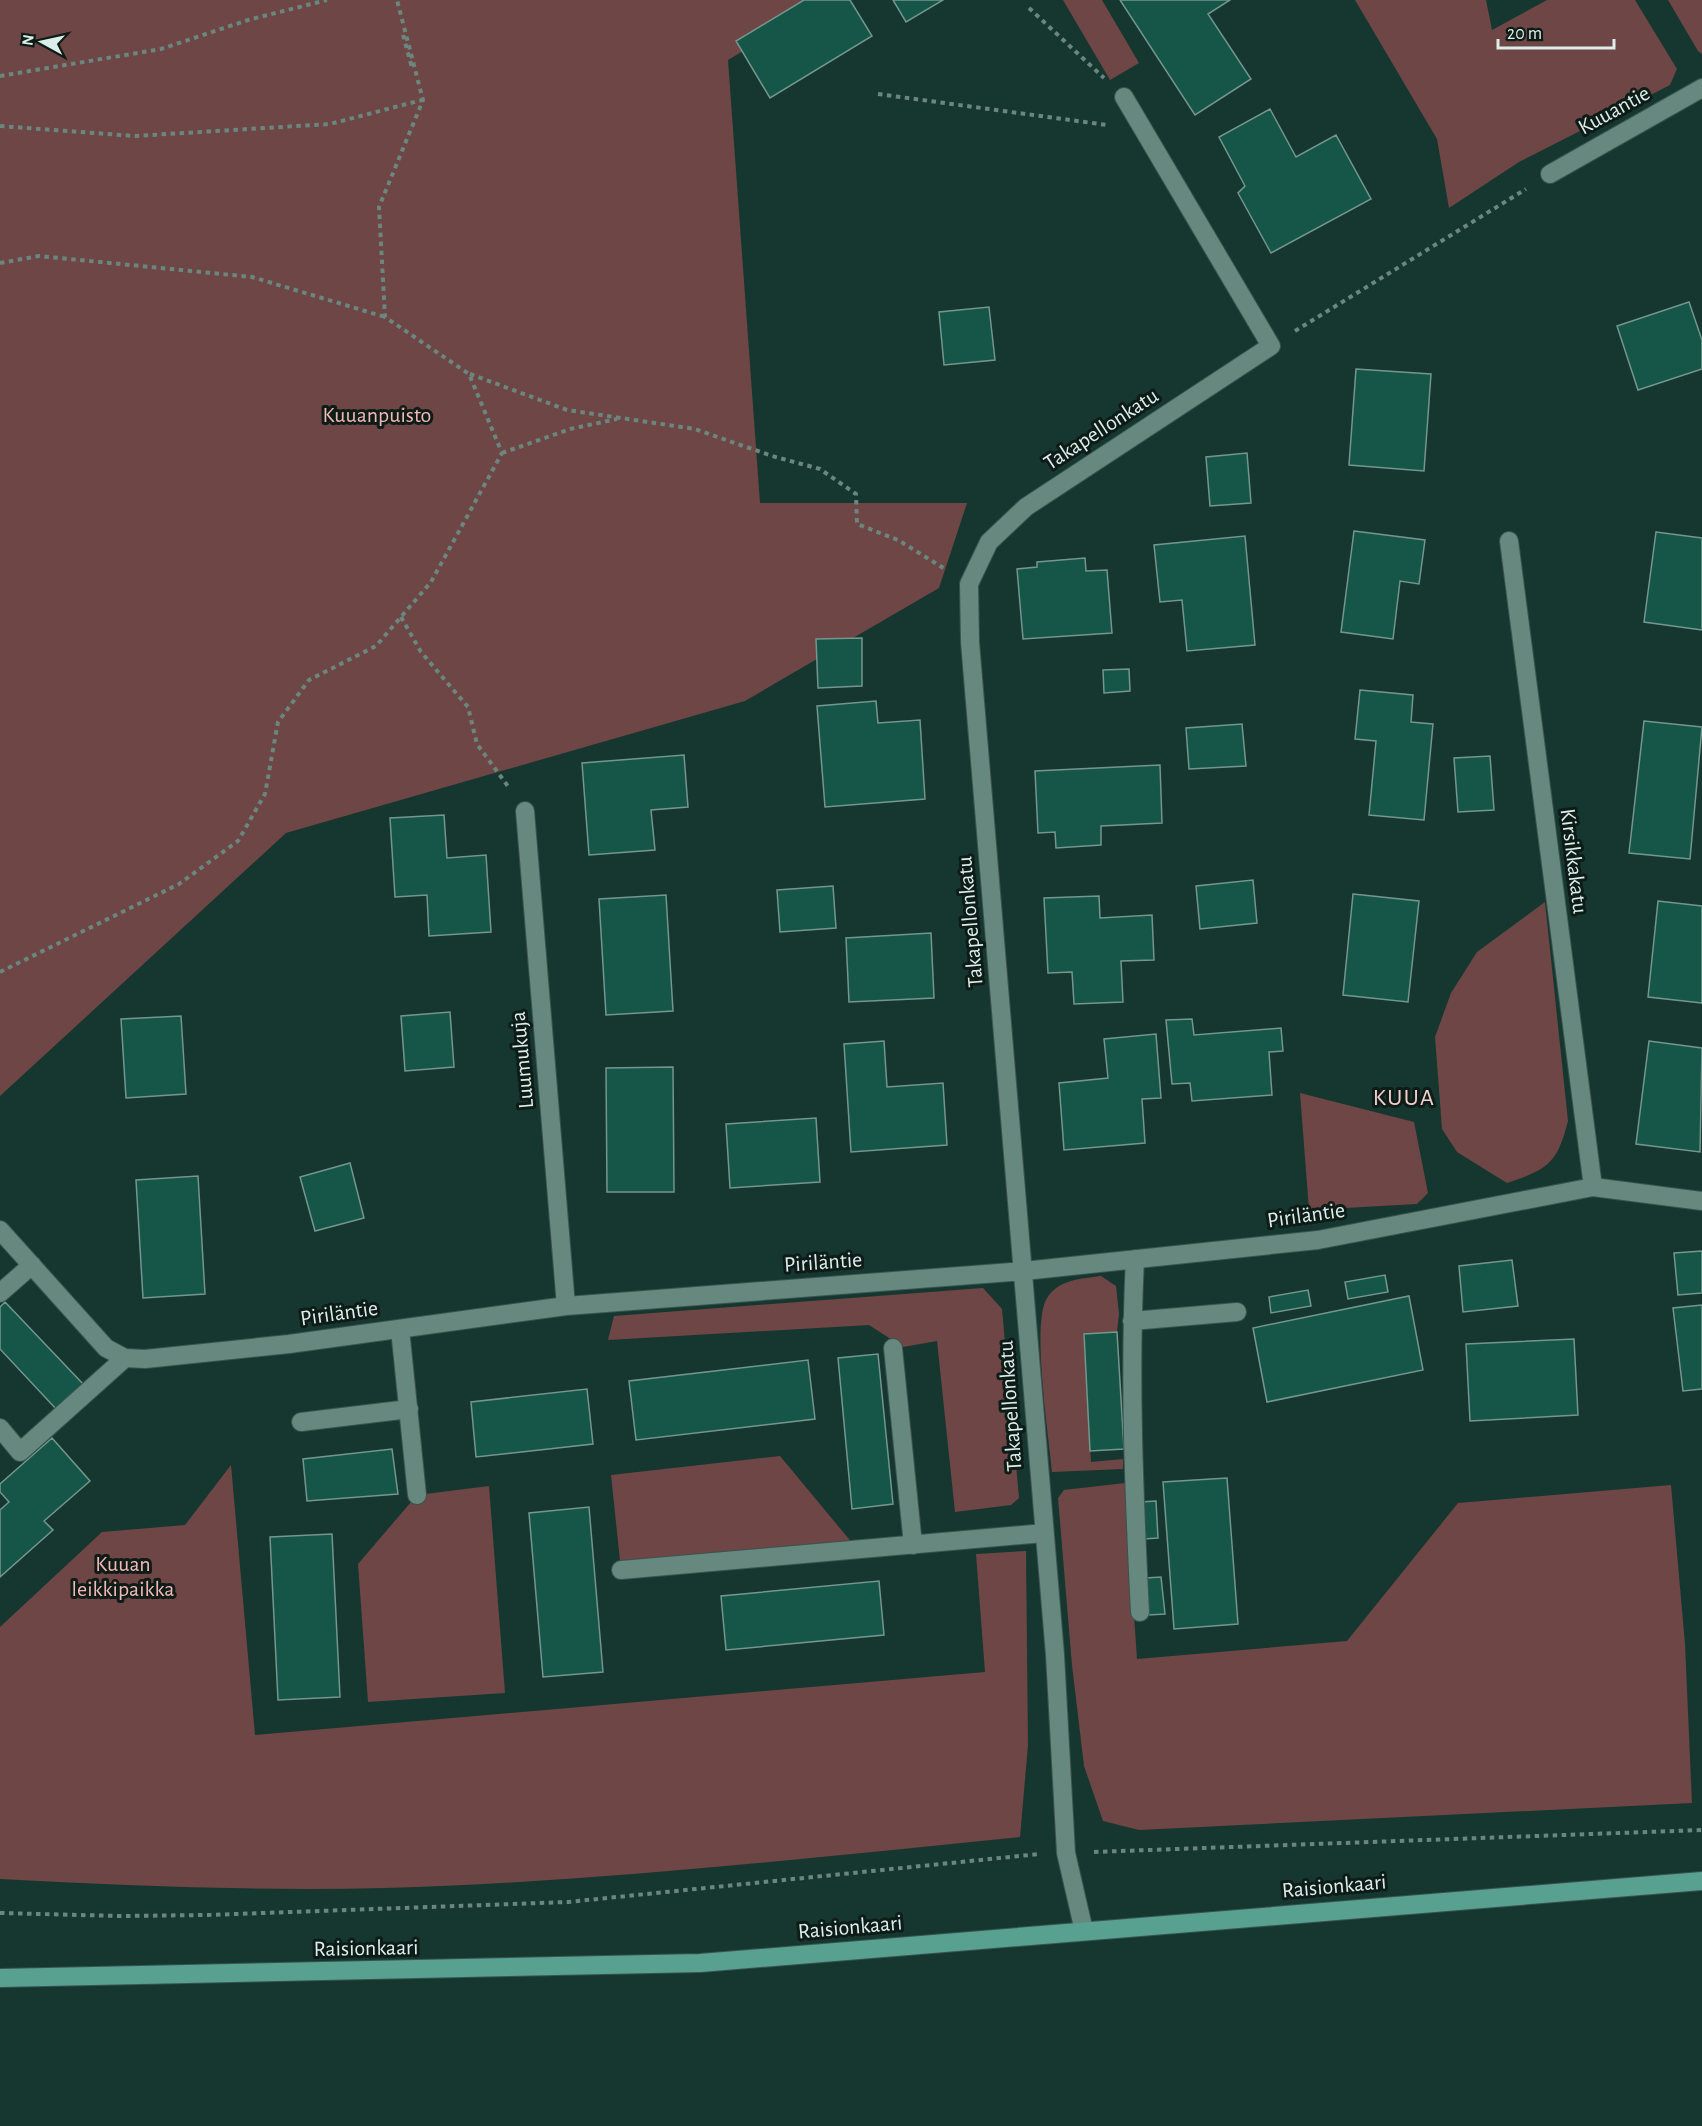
<svg xmlns="http://www.w3.org/2000/svg" width="1702" height="2126" font-family="'Alegreya Sans',sans-serif">
	<style>
		.green { fill: #6e4645 }
		.building { fill: #165649; stroke: #74968d; stroke-width: 1.5 }
		.lines { fill: none; stroke-linecap: round; stroke-linejoin: round }
		.minor-casing { stroke: #39544e; stroke-width: 20 }
		.major-casing { stroke: #39544e; stroke-width: 20 }
		.path { stroke: #6b867f; stroke-width: 4; stroke-dasharray: 4.5 4.5; stroke-linecap: butt }
		.minor { stroke: #66887f; stroke-width: 18 }
		.major { stroke: #58a08f; stroke-width: 18 }
		.labels { text-anchor: middle; dominant-baseline: central; stroke-width: 6; stroke-linejoin: round; paint-order: stroke }
		.street-label { font-size: 22px; fill: #dceee9; stroke: #0e1c18 }
		.park-label { font-size: 22px; fill: #f3b8b6; stroke: #0e1c18 }
		.neighbourhood-label { font-size: 24px; letter-spacing: 1.5px; fill: #f4d1cf; stroke: #0e1c18 }
	</style>
	<rect width="100%" height="100%" fill="#163730"/>
	<path class="green" d="M0,0H828L728,60L760,503H967L939,588L745,701L286,833L0,1096Z
		M1063,0H1102L1139,63L1110,80Z
		M1355,0H1486L1492,30L1547,0H1635L1677,69L1670,85L1519,162L1449,208L1437,139Z
		M1668,0H1702V54L1698,51Z
		M1545,902L1568,1121C1557,1164 1548,1169 1507,1183L1457,1152L1442,1129L1435,1037L1451,993L1477,952Z
		M1300,1093L1414,1122L1428,1193L1417,1204L1309,1210Z
		M1101,1276L1116,1286L1119,1314L1117,1332L1084,1335L1091,1462L1123,1459V1469L1052,1472C1049,1437 1031,1323 1047,1298C1059,1279 1081,1279 1101,1276Z
		M983,1288L1002,1309L1019,1498L1011,1505L955,1512L937,1341L903,1347L869,1325L608,1340L614,1316Z
		M780,1456L858,1550L621,1570L611,1475Z
		M231,1465L255,1735L985,1672L976,1554L1026,1551L1028,1745L1020,1837C809,1858 597,1882 385,1888C257,1891 128,1886 0,1879V1627L102,1532L185,1525Z
		M1125,1483L1137,1659L1347,1641L1458,1503L1671,1485L1685,1644L1692,1803L1139,1830L1103,1821L1084,1766L1072,1665L1058,1498L1064,1490Z
		M489,1486L505,1693L368,1702L358,1564L417,1495Z"/>
	<path class="building" d="M804,0H850L872,36L770,98L736,41Z
		M893,0H943L906,22Z
		M1120,0H1230L1208,14L1251,79L1195,115Z
		M1270,109L1296,157L1336,135L1371,199L1271,253L1238,193L1245,186L1219,137Z
		M1689,302L1702,340V369L1638,390L1617,326Z
		M989,307L995,360L944,365L939,312Z
		M1356,369L1431,374L1424,471L1349,465Z
		M1247,453L1251,503L1210,506L1206,457Z
		M1354,531L1425,540L1419,584L1400,581L1393,639L1341,632Z
		M1656,532L1702,538V630L1644,622Z
		M1245,536L1255,645L1187,651L1182,600L1160,602L1154,545Z
		M1085,558L1086,571L1107,570L1112,633L1023,639L1017,569L1037,567V562Z
		M862,638V686L818,688L816,639Z
		M1129,669L1130,691L1104,693L1103,670Z
		M1360,690L1413,695L1411,722L1433,724L1424,820L1369,815L1376,741L1355,739Z
		M876,701L878,723L920,720L925,799L825,807L817,706Z
		M1644,721L1702,727L1690,859L1629,853Z
		M1242,724L1246,766L1189,769L1186,728Z
		M684,755L688,807L651,810L655,850L589,855L582,763Z
		M1490,756L1494,810L1458,812L1454,758Z
		M1160,765L1162,823L1101,826V845L1056,848L1055,832L1038,833L1035,771Z
		M444,815L447,858L486,855L491,932L429,936L427,895L395,897L390,818Z
		M1253,880L1257,923L1200,929L1196,886Z
		M833,886L836,928L780,932L777,890Z
		M1353,894L1419,901L1408,1002L1343,995Z
		M666,895L673,1011L606,1015L599,899Z
		M1099,896L1100,918L1152,915L1154,960L1121,961L1123,1002L1074,1004L1072,972L1048,973L1044,898Z
		M1658,901L1702,906V1003L1648,997Z
		M931,933L934,998L849,1002L846,938Z
		M450,1012L454,1067L405,1071L401,1016Z
		M181,1016L186,1094L126,1098L121,1019Z
		M1192,1019L1194,1035L1281,1028L1283,1051L1269,1052L1272,1095L1192,1101L1190,1083L1172,1084L1166,1020Z
		M1156,1034L1161,1098L1142,1099L1145,1143L1064,1150L1059,1083L1108,1078L1104,1039Z
		M884,1041L887,1087L943,1083L947,1145L851,1152L844,1044Z
		M1649,1041L1702,1048L1700,1152L1636,1144Z
		M673,1067L674,1192H607L606,1068Z
		M816,1118L820,1182L730,1188L726,1124Z
		M350,1163L364,1218L315,1231L300,1177Z
		M198,1176L205,1294L143,1298L136,1180Z
		M1702,1251V1293L1678,1295L1674,1253Z
		M1512,1260L1518,1306L1463,1312L1459,1266Z
		M1385,1275L1388,1292L1348,1299L1345,1282Z
		M1308,1290L1311,1306L1271,1313L1269,1297Z
		M1409,1296L1423,1370L1267,1402L1253,1328Z
		M5,1302L84,1385L57,1410L0,1349V1307Z
		M1702,1305V1389L1683,1391L1673,1308Z
		M1117,1332L1124,1449L1090,1451L1084,1334Z
		M1574,1339L1578,1415L1470,1421L1466,1344Z
		M878,1354L893,1504L852,1509L838,1358Z
		M808,1360L815,1419L636,1440L629,1381Z
		M587,1389L593,1444L476,1457L471,1402Z
		M52,1438L90,1481L44,1521L53,1530L0,1577V1510L9,1502L0,1492V1484Z
		M392,1449L398,1494L307,1501L303,1459Z
		M1227,1478L1238,1624L1174,1629L1163,1482Z
		M1156,1501L1158,1538L1143,1539L1140,1502Z
		M589,1507L603,1672L543,1677L529,1513Z
		M332,1534L340,1697L278,1700L270,1537Z
		M1161,1577L1165,1614L1149,1615L1146,1578Z
		M879,1581L884,1635L726,1650L721,1596Z"/>
	<g class="lines">
		<defs>
			<path id="minor" d="M1550,174L1702,88
				M1509,541L1593,1187
				M525,811L566,1306
				M0,1230L106,1348L125,1358L145,1359L289,1344L566,1306L1024,1271L1318,1240L1593,1187L1702,1201
				M1135,1259C1129,1377 1134,1494 1140,1612
				M0,1293L32,1265
				M1132,1321L1237,1312
				M400,1329L417,1495
				M893,1348L913,1545
				M301,1422L409,1409
				M0,1428L20,1452L125,1358
				M621,1570L1044,1533
				M1084,1931L1066,1853L1055,1655L970,642L969,584L989,542L1026,507L1271,346L1124,97"/>
			<path id="major" d="M0,1978L700,1963L1702,1881"/>
		</defs>
		<use href="#minor" class="minor-casing"/>
		<use href="#major" class="major-casing"/>
		<path class="path" d="M1029,8L1104,78
			M403,35L412,68
			M0,76L161,49L248,20L327,0
			M878,94L1107,125
			M0,126L135,136L330,124L422,100
			M0,263L39,256L252,277L385,317
			M1295,331L1526,189
			M470,374L567,410L695,429L772,456L820,469L856,494L857,524L898,540L945,569
			M502,453L570,429L617,419
			M401,617L421,652L468,707L477,744L510,789
			M0,972L179,884L238,841L265,794L278,722L309,680L376,646L431,582L502,453L469,374L385,317L379,207L423,100L397,0
			M1094,1852L1702,1830
			M0,1913L120,1916L208,1915L568,1902L1039,1854"/>
		<use href="#minor" class="minor"/>
		<use href="#major" class="major"/>
	</g>
	<g class="labels">
		<g class="street-label">
			<text transform="translate(1614 110) rotate(-29)">Kuuantie</text>
			<text transform="translate(1101 429) rotate(-33)">Takapellonkatu</text>
			<text transform="translate(1574 861) rotate(83)">Kirsikkakatu</text>
			<text transform="translate(970 922) rotate(-95)">Takapellonkatu</text>
			<text transform="translate(522 1060) rotate(-95)">Luumukuja</text>
			<text transform="translate(1306 1215) rotate(-8)">Piriläntie</text>
			<text transform="translate(823 1262) rotate(-4)">Piriläntie</text>
			<text transform="translate(339 1313) rotate(-8)">Piriläntie</text>
			<text transform="translate(1010 1406) rotate(-94)">Takapellonkatu</text>
			<text transform="translate(1334 1886) rotate(-5)">Raisionkaari</text>
			<text transform="translate(850 1927) rotate(-5)">Raisionkaari</text>
			<text transform="translate(366 1948) rotate(-1)">Raisionkaari</text>
		</g>
		<g class="park-label">
			<text x="377" y="415">Kuuanpuisto</text>
			<text x="123" y="1564">Kuuan<tspan x="123" dy="25">leikkipaikka</tspan></text>
		</g>
		<g class="neighbourhood-label">
			<text x="1404" y="1098">KUUA</text>
		</g>
	</g>
	<g transform="translate(42 42) rotate(278)" stroke="#0e1c18" stroke-width="4.5" paint-order="stroke">
	<path d="M0-4.5L10 22L0 15L-10 22Z" fill="#dceee9"/>
	<text y="-9" font-size="16" font-weight="bold" text-anchor="middle" fill="#dceee9">N</text>
	</g>
	<path d="M1498 39v9h116v-9" fill="none" stroke="#dceee9" stroke-width="3"/>
	<text x="1507" y="39" font-size="18" fill="#dceee9" stroke="#0e1c18" stroke-width="4.5" paint-order="stroke">20 m</text>
</svg>
